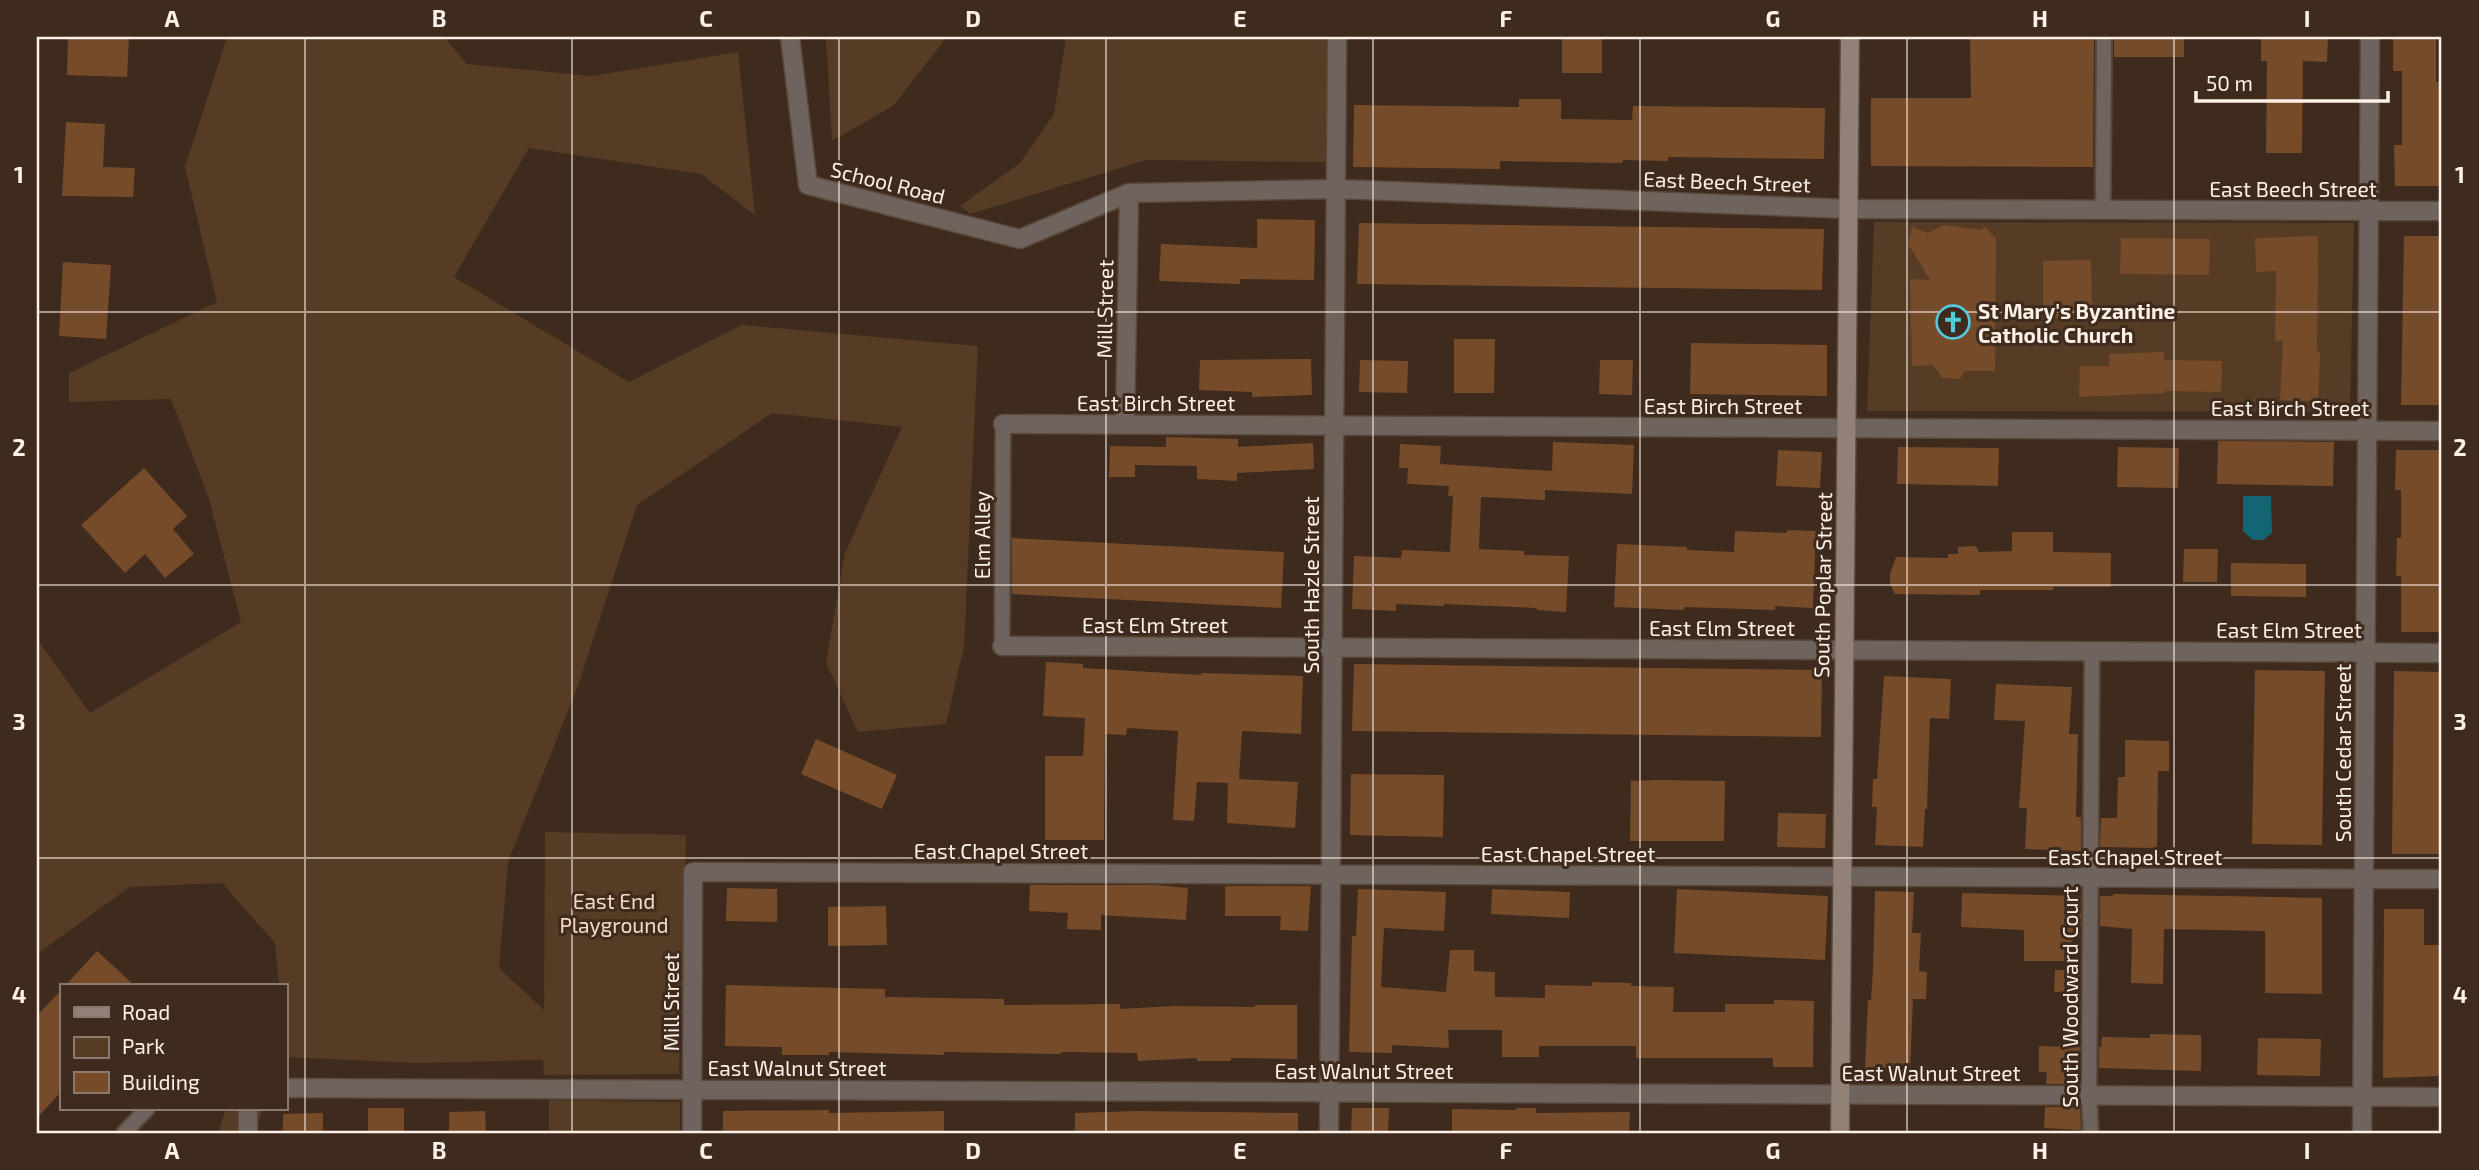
<svg xmlns="http://www.w3.org/2000/svg" width="2479" height="1170" font-family="'Exo 2',sans-serif">
	<style>
		.green { fill: #563b25 }
		.water { fill: #136573 }
		.building { fill: #764b29 }
		.lines { fill: none; stroke-linecap: round; stroke-linejoin: round }
		.service-casing { stroke: #594739; stroke-width: 18 }
		.minor-casing { stroke: #594739; stroke-width: 21 }
		.secondary-casing { stroke: #594739; stroke-width: 21 }
		.service { stroke: #6e645d; stroke-width: 14 }
		.minor { stroke: #6e645d; stroke-width: 18 }
		.secondary { stroke: #918176; stroke-width: 18 }
		.grid { fill: none; stroke: #fcf0e7; stroke-width: 2; stroke-opacity: 0.55 }
		.labels { text-anchor: middle; dominant-baseline: central; stroke-width: 6; stroke-linejoin: round; paint-order: stroke }
		.street-label { font-size: 21px; fill: #fcf0e7; stroke: #3e2b1d }
		.poi-label { font-size: 21px; font-weight: bold; fill: #fcf0e7; stroke: #3e2b1d; text-anchor: start }
		.park-label { font-size: 21px; fill: #f7dac5; stroke: #3e2b1d }
		.neatline { fill: none; stroke: #fcf0e7; stroke-width: 2.5 }
		.grid-label { font-size: 23px; text-anchor: middle; font-weight: bold; fill: #fcf0e7 }
	</style>
	<rect width="100%" height="100%" fill="#3e2b1d"/>
	<path class="green" d="M227,37H444L467,64L592,76L738,52L755,215L701,174L529,148L454,277L629,382L742,325L978,346L964,646L946,724L858,732L826,663L845,553L902,427L772,413L637,505L579,683L508,862L499,968L544,1010L545,832L686,835L679,1074L544,1075L543,1060L416,1063L285,1057V986H279L275,943L222,883L130,887L37,954V639L90,713L241,622L209,499L171,399L69,402V373L217,302L185,167Z
		M826,37H947L893,106L832,141Z
		M1066,37H1327V162L1146,160L970,214L960,206L1020,163L1054,114Z
		M1874,222L2354,223L2350,412L1867,411Z
		M549,1100L680,1102V1133H549Z
		M226,1109H263L255,1133H218Z"/>
	<path class="water" d="M2243,496H2271L2272,533L2263,540H2253L2243,531Z"/>
	<path class="building" d="M68,37H129L127,77L67,75Z
		M1562,37H1602V73H1562Z
		M1970,37H2094L2093,167L1871,166V98H1971Z
		M2114,37H2184V57H2114Z
		M2261,37H2328L2327,62L2303,61L2302,153H2266L2267,61H2261Z
		M2393,37H2436V82H2442V186H2395L2394,145H2402V71H2393Z
		M1519,99H1561V119L1632,120L1633,106L1825,108L1824,159L1668,157V161L1623,160L1622,163L1500,161V169L1353,167L1354,105L1519,107Z
		M66,122L105,124L103,167L135,168L133,197L62,196Z
		M1257,219L1315,220L1314,280L1240,279V284L1159,281L1161,244L1257,248Z
		M1359,223L1824,229L1822,290L1357,284Z
		M1944,225L1981,230L1985,227L1996,239L1995,371H1965L1960,379L1942,378L1933,365L1912,366L1910,279L1930,280L1908,244L1912,227L1927,233Z
		M2318,236L2317,351L2320,352L2318,401L2280,400L2283,341H2275L2276,271L2256,272L2255,238Z
		M2404,236H2442V405H2401Z
		M2121,238L2210,239L2209,275L2120,274Z
		M2091,260L2092,317L2043,318V261Z
		M63,262L111,265L106,339L59,336Z
		M1454,339H1495L1494,393H1454Z
		M1691,343L1827,345V396L1690,394Z
		M2164,352V360L2222,361L2221,392L2165,391V393L2079,397L2080,366H2109V354Z
		M1311,359L1312,395L1252,397V392L1199,390L1200,360Z
		M1360,360L1408,361L1407,393L1359,392Z
		M1600,360H1633L1632,395L1599,394Z
		M1166,437L1238,439V447L1313,443L1314,469L1237,473V481L1197,479V466L1135,465V477H1109L1110,446L1166,447Z
		M2218,441L2334,442L2333,486L2217,484Z
		M1553,442L1634,445L1632,494L1545,490V500L1481,497L1479,549L1524,551V555L1569,556L1566,612L1537,610V608L1444,604V606L1396,604V611L1352,609L1354,556L1401,558L1402,550L1450,552L1453,496H1448L1449,486L1407,484L1408,468H1399L1400,444L1441,446L1440,464L1552,471Z
		M1898,447L1999,448L1998,486L1897,484Z
		M2118,447L2179,448L2178,488L2117,487Z
		M1778,450L1822,452L1820,488L1776,486Z
		M2396,450H2442V632H2401V576H2396L2397,538H2401V490H2395Z
		M144,468L187,516L173,529L194,554L165,578L145,554L125,573L81,525Z
		M1787,530L1816,531L1813,608L1775,606V610L1685,607L1684,610L1614,607L1617,544L1687,547V550L1734,552L1735,531L1787,533Z
		M2012,532H2053V552L2111,553V587H2053V590H1980V595L1895,594L1890,584V574L1896,557L1948,558V554H1958V547L1976,546L1979,552L2012,551Z
		M1012,538L1284,552L1281,608L1012,594Z
		M2184,549H2218L2217,582H2183Z
		M2231,563L2306,564V597L2231,596Z
		M1046,662L1083,664V668L1201,675V673L1303,676L1301,734L1242,731L1239,779L1298,782L1295,828L1227,823L1228,783L1197,782L1194,821L1173,820L1178,731L1127,728L1126,735L1105,734L1104,840H1045V756H1083L1085,718L1043,716Z
		M1354,664L1822,670L1821,737L1352,731Z
		M2255,670L2325,671L2322,845L2252,844Z
		M2394,671L2442,672V854H2392Z
		M1884,676L1951,679L1949,719L1930,718L1927,809H1925L1923,847L1875,845L1877,807H1872L1873,779H1877Z
		M1996,684L2072,687L2069,734H2078L2076,817H2081V851L2025,849L2027,808H2019L2025,721L1994,720Z
		M816,739L897,775L882,809L801,774Z
		M2125,740L2169,741V771H2158L2157,848L2100,847L2101,818H2117L2118,777H2125Z
		M1351,774L1444,775L1443,837L1350,835Z
		M1658,780L1725,781L1724,841H1630L1631,781Z
		M1778,813L1826,814L1825,848L1777,847Z
		M1030,885H1156L1188,888L1186,920L1101,915V930L1067,929L1068,913L1029,911Z
		M1225,886H1311L1308,931L1280,930L1281,916H1225Z
		M727,888L777,889V922L726,921Z
		M1358,889L1446,892L1444,931L1384,928L1381,987L1446,992L1450,950H1474V971L1495,972V997L1545,998V985L1592,986V982L1631,983V986L1674,987L1673,1012H1725V1004H1774V1000L1814,1001L1813,1067H1773V1058H1636V1046H1539V1057H1502V1030H1448L1449,1048L1392,1045V1053L1349,1052L1352,936H1356Z
		M1492,889L1570,892L1569,918L1491,914Z
		M1677,889L1828,896L1825,960L1674,953Z
		M1875,891L1914,892L1912,933H1921L1919,971L1927,972L1926,999H1913L1910,1071L1865,1069L1868,1000H1871L1873,969Z
		M1962,893L2081,896V925H2073L2072,961H2024V930L1961,927Z
		M2113,894L2322,898V994L2265,993V931L2164,929L2163,984L2131,983L2132,929L2100,926V896H2113Z
		M886,906L887,945L828,946V907Z
		M2384,909H2424V945H2442V1076L2383,1078Z
		M97,951L135,986H65Z
		M2055,970H2080V992H2054Z
		M726,985L885,989V997L1004,999V1005L1120,1004V1009L1174,1006L1255,1007V1005H1297V1059L1231,1058V1061H1197V1058L1138,1061L1137,1053L1061,1052V1054L944,1052V1055L829,1052V1055H782V1047L725,1046Z
		M61,990V1092L37,1118V1016Z
		M2150,1034L2201,1035V1071L2099,1068V1047H2101L2102,1037L2150,1038Z
		M2258,1038L2321,1039L2320,1076L2257,1075Z
		M2039,1046L2080,1047L2079,1084H2046L2047,1072H2039Z
		M2045,1107H2080L2081,1130L2044,1128Z
		M368,1108H404V1133H368Z
		M1352,1108H1389L1388,1133H1351Z
		M1516,1108H1536V1113L1630,1112L1629,1133H1452V1109L1516,1110Z
		M829,1110V1113L944,1111V1133H723V1111Z
		M485,1111L486,1133H449V1112Z
		M1137,1111L1298,1113V1133H1075V1113Z
		M323,1113V1133H283V1114Z"/>
	<g class="lines">
		<defs>
			<path id="service" d="M2103,210L2104,37
				M1002,646L1003,424
				M124,1133L147,1109
				M2091,1133L2089,1096L2092,651"/>
			<path id="minor" d="M790,37L808,185L1020,239L1129,193L1338,189L1849,209L2442,211
				M1003,424L2442,431
				M1125,425L1129,193
				M1002,646L2442,653
				M285,1088L2442,1097
				M248,1133V1109
				M692,1133L693,872L2442,879
				M1329,1133L1337,37
				M2362,1133L2370,37"/>
			<path id="secondary" d="M1840,1133L1850,37"/>
		</defs>
		<use href="#service" class="service-casing"/>
		<use href="#minor" class="minor-casing"/>
		<use href="#secondary" class="secondary-casing"/>
		<use href="#service" class="service"/>
		<use href="#minor" class="minor"/>
		<use href="#secondary" class="secondary"/>
	</g>
	<path class="grid" d="M305,37V1133M572,37V1133M839,37V1133M1106,37V1133M1373,37V1133M1640,37V1133M1907,37V1133M2174,37V1133M37,312H2442M37,585H2442M37,858H2442"/>
	<defs>
		<symbol id="church-ring" viewBox="-11 -11 22 22"><circle r="9.5" fill="#3e2b1d" stroke="#55cadf" stroke-width="1.5"/><path d="M-1.2-6h2.4v3.5h3.3v2.4h-3.3V6h-2.4V-.1h-3.3v-2.4h3.3Z" fill="#55cadf"/></symbol>
	</defs>
	<g fill-rule="evenodd">
		<use href="#church-ring" x="1934" y="303" width="38" height="38"/>
	</g>
	<g class="labels">
		<g class="street-label">
			<text transform="translate(1727 181) rotate(2)">East Beech Street</text>
			<text transform="translate(888 182) rotate(14)">School Road</text>
			<text x="2293" y="188">East Beech Street</text>
			<text transform="translate(1104 309) rotate(-89)">Mill Street</text>
			<text x="1156" y="402">East Birch Street</text>
			<text x="1723" y="405">East Birch Street</text>
			<text x="2290" y="407">East Birch Street</text>
			<text transform="translate(981 535) rotate(-90)">Elm Alley</text>
			<text transform="translate(1310 585) rotate(-90)">South Hazle Street</text>
			<text transform="translate(1822 585) rotate(-89)">South Poplar Street</text>
			<text x="1155" y="624">East Elm Street</text>
			<text x="1722" y="627">East Elm Street</text>
			<text x="2289" y="629">East Elm Street</text>
			<text transform="translate(2342 753) rotate(-90)">South Cedar Street</text>
			<text x="1001" y="850">East Chapel Street</text>
			<text x="1568" y="853">East Chapel Street</text>
			<text x="2135" y="856">East Chapel Street</text>
			<text transform="translate(2069 997) rotate(-90)">South Woodward Court</text>
			<text transform="translate(670 1002) rotate(-90)">Mill Street</text>
			<text x="797" y="1067">East Walnut Street</text>
			<text x="1364" y="1070">East Walnut Street</text>
			<text x="1931" y="1072">East Walnut Street</text>
		</g>
		<g class="poi-label">
			<text x="1978" y="310">St Mary's Byzantine<tspan x="1978" dy="24">Catholic Church</tspan></text>
		</g>
		<g class="park-label">
			<text x="614" y="900">East End<tspan x="614" dy="24">Playground</tspan></text>
		</g>
	</g>
	<rect width="2479" height="1170" fill="none" stroke="#3e2b1d" stroke-width="77"/>
	<rect x="60" y="984" width="228" height="126" fill="#3e2b1d" stroke="#8a7a6e" stroke-width="2"/>
	<rect x="74" y="1007" width="35" height="10" fill="#918176" stroke="#8a7a6e" stroke-width="2"/>
	<text x="122" y="1020" font-size="21" fill="#fcf0e7">Road</text>
	<rect x="74" y="1037" width="35" height="21" fill="#563b25" stroke="#8a7a6e" stroke-width="2"/>
	<text x="122" y="1054" font-size="21" fill="#fcf0e7">Park</text>
	<rect x="74" y="1072" width="35" height="21" fill="#764b29" stroke="#8a7a6e" stroke-width="2"/>
	<text x="122" y="1090" font-size="21" fill="#fcf0e7">Building</text>
	<path d="M2196 91v10h192v-10" fill="none" stroke="#fcf0e7" stroke-width="3.5"/>
	<text x="2206" y="91" font-size="21" fill="#fcf0e7" stroke="#3e2b1d" stroke-width="5" paint-order="stroke">50 m</text>
	<rect x="38" y="38" width="2402" height="1094" class="neatline"/>
	<g class="grid-label">
		<text x="172" y="27">A</text>
		<text x="439" y="27">B</text>
		<text x="706" y="27">C</text>
		<text x="973" y="27">D</text>
		<text x="1240" y="27">E</text>
		<text x="1506" y="27">F</text>
		<text x="1773" y="27">G</text>
		<text x="2040" y="27">H</text>
		<text x="2307" y="27">I</text>
		<text x="19" y="183">1</text>
		<text x="2460" y="183">1</text>
		<text x="19" y="456">2</text>
		<text x="2460" y="456">2</text>
		<text x="19" y="730">3</text>
		<text x="2460" y="730">3</text>
		<text x="19" y="1003">4</text>
		<text x="2460" y="1003">4</text>
		<text x="172" y="1159">A</text>
		<text x="439" y="1159">B</text>
		<text x="706" y="1159">C</text>
		<text x="973" y="1159">D</text>
		<text x="1240" y="1159">E</text>
		<text x="1506" y="1159">F</text>
		<text x="1773" y="1159">G</text>
		<text x="2040" y="1159">H</text>
		<text x="2307" y="1159">I</text>
	</g>
</svg>
